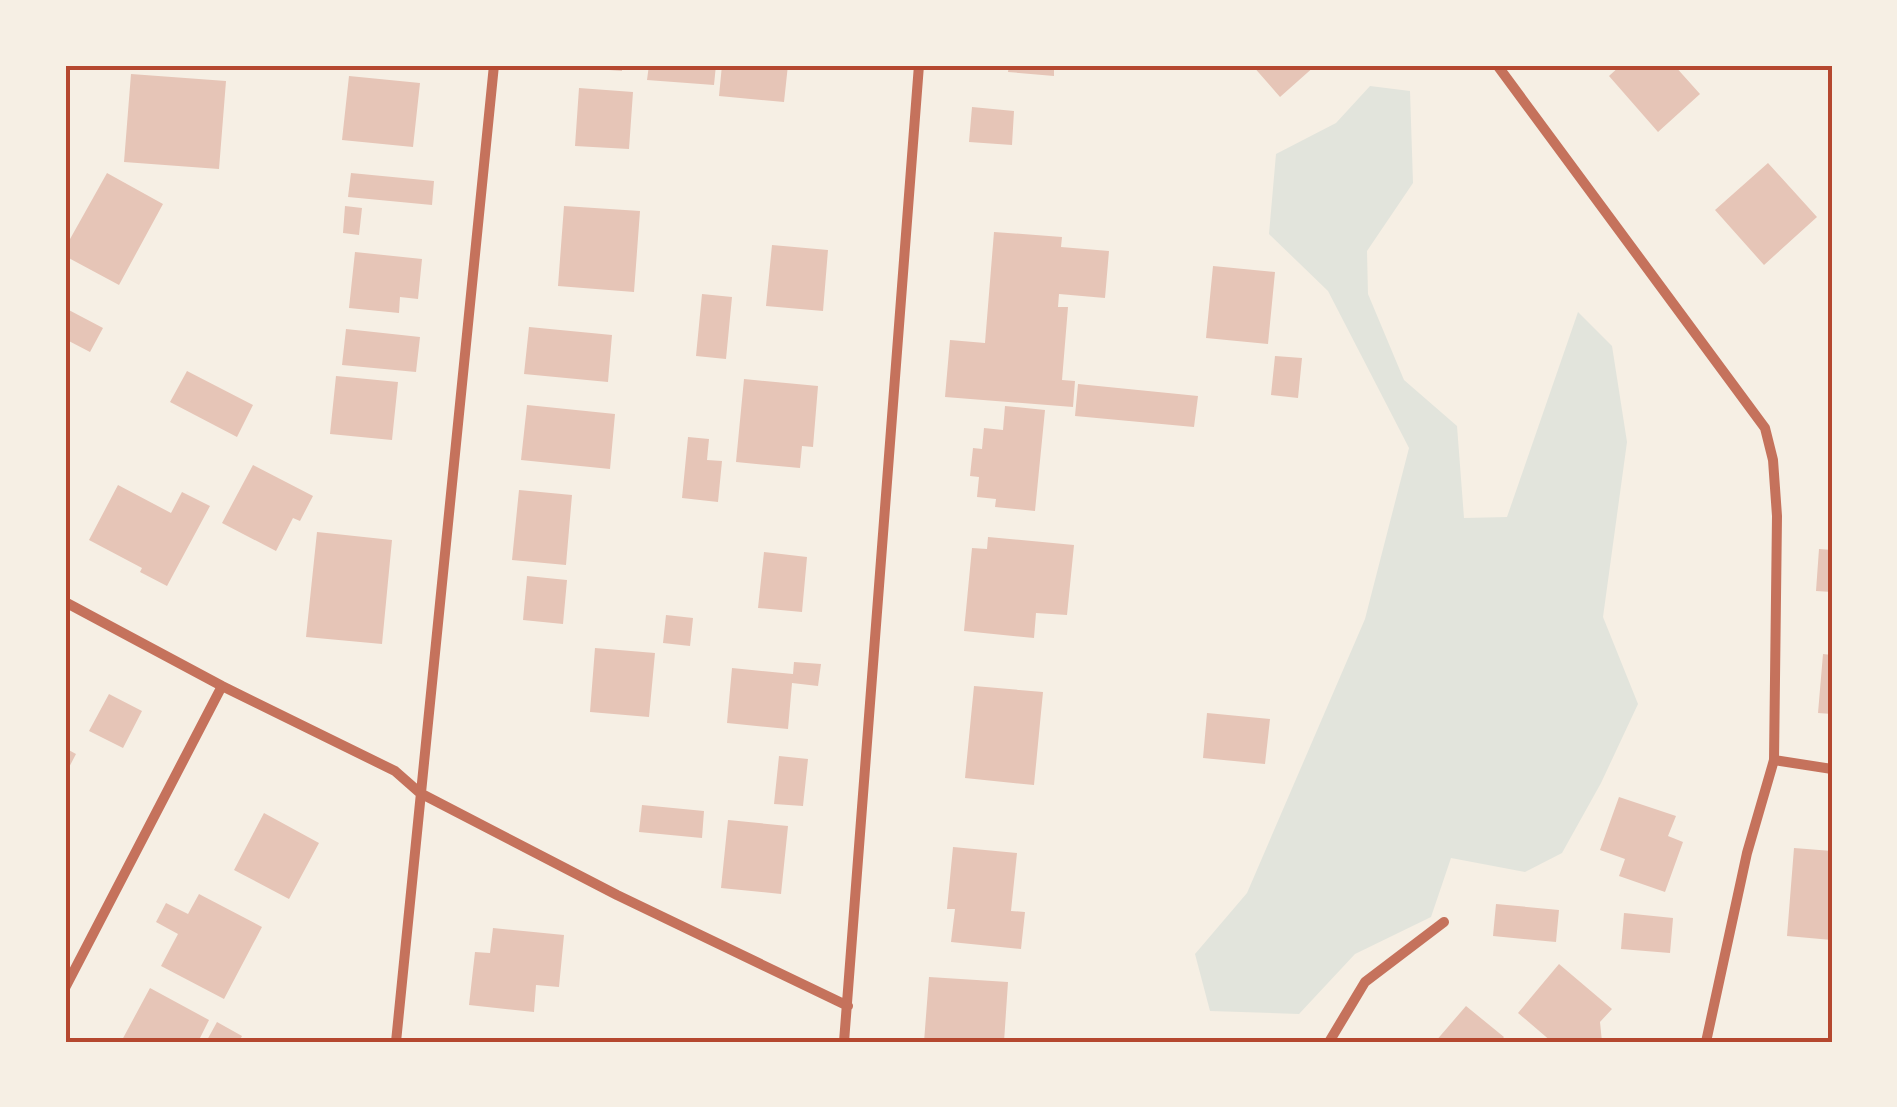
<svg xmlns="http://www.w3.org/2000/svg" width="1897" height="1107" font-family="Raleway,sans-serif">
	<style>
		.green { fill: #e2e4dc }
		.building { fill: #e6c5b7 }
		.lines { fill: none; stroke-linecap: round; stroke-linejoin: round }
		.minor { stroke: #c5725c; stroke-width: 10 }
		.neatline { fill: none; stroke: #b5482f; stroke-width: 4 }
	</style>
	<rect width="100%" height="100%" fill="#f6efe4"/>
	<path class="green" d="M1370,86L1410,91L1413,183L1367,251L1368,294L1404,380L1457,426L1464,518L1507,517L1578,312L1612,346L1627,442L1603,617L1638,704L1601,783L1562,853L1525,872L1451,858L1431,917L1355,954L1299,1014L1210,1011L1195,954L1247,893L1365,619L1409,448L1328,291L1269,234L1276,154L1336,123Z"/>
	<path class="building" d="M583,65H622V71L583,68Z
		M649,65H716L714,85L647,80Z
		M722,65H788L784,102L719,96Z
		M1009,65H1054V76L1008,72Z
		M1252,65H1316L1280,97Z
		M1621,65H1674L1700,94L1658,132L1609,76Z
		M131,74L226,81L219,169L124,162Z
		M349,76L420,83L413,147L342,140Z
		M579,88L633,92L629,149L575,146Z
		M972,107L1014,111L1012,145L969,142Z
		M1768,163L1817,217L1764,265L1715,210Z
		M107,173L163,204L119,285L65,256V248Z
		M351,173L434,181L432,205L348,197Z
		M345,206L362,208L359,235L343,233Z
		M564,206L640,211L634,292L558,286Z
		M994,232L1062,237L1061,247L1109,251L1105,298L1059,294L1058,307H1068L1062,380L1075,381L1073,407L945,397L950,340L985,343Z
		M772,245L828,250L823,311L766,306Z
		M355,252L422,259L418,299L400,297L399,313L349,308Z
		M1213,266L1275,272L1268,344L1206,338Z
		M702,294L732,297L726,359L696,356Z
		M65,308L103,328L90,352L65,339Z
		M529,327L612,335L608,382L524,374Z
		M346,329L420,337L416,372L342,365Z
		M1275,356L1302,358L1298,398L1271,395Z
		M187,371L253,405L237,437L170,402Z
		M336,376L398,382L392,440L330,434Z
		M744,379L818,386L813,447L802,446L800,468L736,462Z
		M1078,384L1198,396L1194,427L1075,416Z
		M527,405L615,414L610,469L521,460Z
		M1005,406L1045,410L1035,511L995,507L996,499L977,497L979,477L970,476L973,448L982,449L984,428L1003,430Z
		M688,437L709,439L707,460L722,461L718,502L682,498Z
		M253,465L313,496L300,521L293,518L276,551L222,523Z
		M118,485L171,513L182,492L210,506L167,586L140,572L142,568L89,540Z
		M519,490L572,495L566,565L512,560Z
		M317,532L392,540L382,644L306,637Z
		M988,537L1074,545L1067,615L1036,613L1034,638L964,631L972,548L987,549Z
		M1819,549L1832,550V592L1816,591Z
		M764,552L807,557L802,612L758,608Z
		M527,576L567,580L563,624L523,620Z
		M666,615L693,618L690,646L663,643Z
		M595,648L655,653L649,717L590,712Z
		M1823,654L1832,655V714L1818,713Z
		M794,662L821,664L818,686L792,683L788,729L727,723L732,668L793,674Z
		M974,686L1043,692L1034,785L965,778Z
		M109,694L142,711L123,748L89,731Z
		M1207,713L1270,719L1265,764L1203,758Z
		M65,748L76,754L65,775Z
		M779,756L808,759L803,806L774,804Z
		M1619,797L1676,816L1668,836L1683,842L1665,892L1619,876L1625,859L1600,850Z
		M642,805L704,811L702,838L639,832Z
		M264,813L319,843L289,899L234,870Z
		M728,820L788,826L781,894L721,888Z
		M953,847L1017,853L1011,911L1025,912L1021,949L951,942L955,909H947Z
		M1794,848L1832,851V940L1787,936Z
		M199,894L262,927L224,999L161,966L178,934L156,922L166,903L188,914Z
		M1496,904L1559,910L1556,942L1493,936Z
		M1624,913L1673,918L1670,953L1621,949Z
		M493,928L564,935L559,987L536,985L534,1012L469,1005L475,952L490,953Z
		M1559,964L1612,1009L1600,1022L1602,1042H1552L1518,1013Z
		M929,977L1008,982L1004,1042H924Z
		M150,988L209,1020L198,1042H121Z
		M1466,1006L1504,1037L1500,1042H1435Z
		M217,1022L242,1036L239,1042H206Z"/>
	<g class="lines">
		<path class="minor" d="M1497,65L1765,428L1773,460L1777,516L1774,760L1747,853L1706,1042
			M65,602L222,686L395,771L420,793L617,895L848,1006
			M1774,760L1832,769
			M65,988L222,686
			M396,1042L494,65
			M844,1042L919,65
			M1329,1042L1365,982L1444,922"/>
	</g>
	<rect width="1897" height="1107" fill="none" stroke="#f6efe4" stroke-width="135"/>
	<rect x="68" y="68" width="1762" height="972" class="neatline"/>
</svg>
